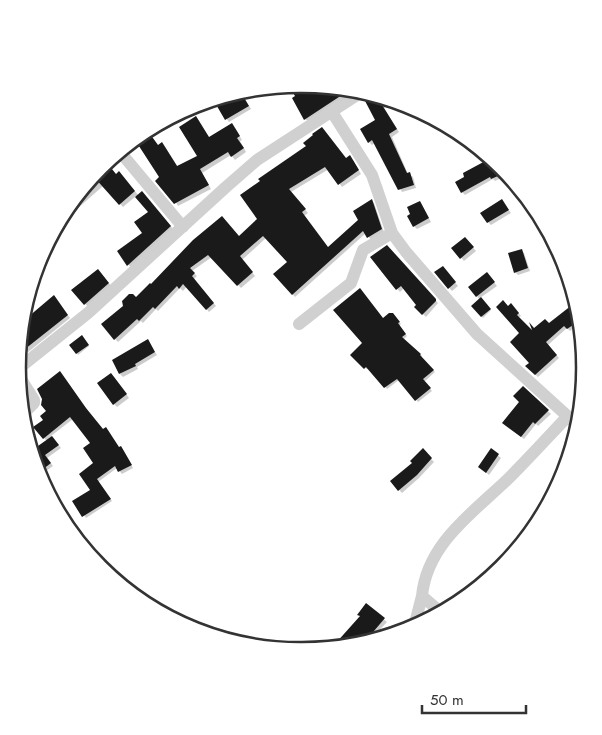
<svg xmlns="http://www.w3.org/2000/svg" width="602" height="735" font-family="Jost,sans-serif">
	<style>
		.shadow { fill: #0003 }
		.building { fill: #1a1a1a }
		.lines { fill: none; stroke-linecap: round; stroke-linejoin: round }
		.street { stroke: #d0d0d0; stroke-width: 12 }
		.rim { fill: none; stroke: #333; stroke-width: 2.5 }
	</style>
	<rect width="100%" height="100%" fill="#fff"/>
	<path class="shadow" d="M301,84L352,94L309,122L305,119L297,97L290,86Z
		M243,96L251,109L229,122L214,101Z
		M366,97L382,100L386,107L384,108L399,132L392,137L408,174L413,177L416,188L402,192L375,143L372,145L369,142L377,121Z
		M235,128L242,140L240,141L246,152L235,160L231,155L202,173L211,189L178,206L161,177L137,143L150,134L158,146L165,147L178,167L199,156L209,138Z
		M483,155L502,167L507,175L495,181L493,179L465,195L462,192L484,163L481,156Z
		M347,159L353,160L361,174L342,187L329,169L291,192L308,213L304,216L328,248L360,220L372,201L374,203L384,232L371,240L366,233L295,297L275,274L289,262L266,238L242,260L255,276L241,288L212,257L192,271L197,276L194,279L216,306L209,312L187,286L183,291L180,288L158,311L156,309L143,323L141,321L118,342L102,325L151,286L239,237L259,219L242,195Z
		M107,163L116,175L122,176L139,196H145L173,229L131,268L119,252L144,233L150,212L136,196L123,207L103,186L77,209L74,206L101,167Z
		M511,181L523,200L520,201L517,198Z
		M502,201L511,213L491,225L488,222Z
		M420,202L431,222L417,229L414,226L412,215Z
		M465,238L476,251L464,261L453,248Z
		M387,247L438,303L426,317L416,307L418,305L404,288L400,292L381,271Z
		M521,250L524,253L530,271L518,275L515,272Z
		M445,270L458,286L452,291L436,273Z
		M101,273L111,286L88,307L73,290Z
		M490,277L497,286L480,298L491,310L483,318L473,306L480,300L477,296Z
		M569,288L572,304L564,291Z
		M54,297L70,318L27,353L22,347L27,319Z
		M508,307H514L521,316L518,318L534,335V330L549,325L572,307L576,326L570,331L567,328L548,345L559,358L538,377L527,367L531,363L521,333Z
		M392,315L401,324L399,326L407,336L403,340L422,356L421,358L435,372L424,382L432,391L418,402L399,380L387,389L369,368L367,369L352,355L384,319Z
		M82,337L89,346L78,355L71,345Z
		M150,344L157,355L137,367L138,369L123,377L120,374Z
		M114,377L129,398L117,407L114,404Z
		M523,388L551,414L538,426L536,424L524,439L507,426L520,401Z
		M88,412L119,448H121L123,450L133,468L122,474L117,468L98,482L112,501L86,518L74,501L92,490L95,464L92,443L73,419L51,436L61,448L47,458L53,466L39,476L34,451L47,441L44,438V420Z
		M423,450L434,462L419,478L402,493L392,482L414,463Z
		M491,450L501,458L489,475L482,469Z
		M367,605L387,622L374,636L337,644L361,617Z"/>
	<path class="building" d="M301,84L345,93L304,120L292,98L295,96L289,86Z
		M240,96H243L249,106L225,120L214,101Z
		M365,97L379,100L397,129L389,134L407,173L410,172L414,185L398,190L372,140L368,143L360,129L375,120L364,99Z
		M196,116L209,137L232,123L240,136L237,138L244,148L231,157L228,152L200,169L209,185L174,204L155,181L159,177L137,143L150,134L158,145L162,142L177,166L197,156L179,127Z
		M322,127L346,158L350,155L359,170L338,185L325,167L289,189L306,209L302,212L328,247L358,220L353,211L372,199L382,229L367,238L363,231L292,295L273,274L287,262L263,236L240,256L253,272L237,286L208,255L190,268L195,273L192,276L214,303L206,310L183,284L179,289L177,286L155,309L153,307L139,321L137,319L114,340L101,324L123,306L122,301L129,294H133L136,297L150,283L151,284L193,240L222,216L239,236L257,219L240,195L260,181L258,179L306,146L303,143L313,135L312,134Z
		M489,159L502,167L505,173L491,179L490,177L461,193L455,182L464,177L463,173Z
		M107,163L116,174L119,171L135,191L119,205L94,177L101,167Z
		M142,191L171,226L127,266L117,251L142,233L134,222L148,212L135,197Z
		M502,199L509,210L487,223L480,213Z
		M420,201L429,218L413,227L407,216L410,214L407,207Z
		M465,237L474,247L460,259L451,248Z
		M387,245L436,299V301L422,315L414,307L416,305L401,286L396,290L370,257Z
		M522,249L528,268L514,273L508,253Z
		M443,266L456,282L448,289L434,272Z
		M98,269L109,283L84,305L71,290Z
		M487,272L495,282L476,297L468,287Z
		M360,288L383,318L389,313H393L400,322L398,323L406,334L402,337L421,354L420,355L434,370L423,379L431,388L415,401L397,379L384,388L366,367L364,369L350,355L362,343L333,310Z
		M54,295L68,315L20,353L28,317Z
		M481,297L491,309L481,317L471,306Z
		M503,300L508,306L511,303L519,313L517,315L532,330L529,322L534,328L545,319L549,323L572,305L576,323L567,329L564,326L546,342L557,355L535,375L525,366L529,363L510,342L519,333L496,307Z
		M82,335L89,345L76,354L69,345Z
		M148,339L155,352L135,364L136,366L119,374L112,360Z
		M60,371L86,408L103,429L106,427L119,447L121,446L132,465L118,472L115,466L97,479L111,499L82,517L72,501L90,490L79,474L93,463L83,448L90,443L70,417L43,439L33,427L43,420L40,416L46,411L41,405L42,399L37,389Z
		M111,373L127,394L113,405L97,383Z
		M523,386L549,410L535,424L533,422L521,437L502,423L519,402L513,396Z
		M52,436L59,445L45,455L51,463L38,473L31,437L38,446Z
		M423,448L432,458L417,475L398,491L390,481L412,463L410,461Z
		M491,448L499,454L486,473L478,467Z
		M366,603L385,618L368,638L335,644L360,616L357,615Z"/>
	<g class="lines">
		<path class="street" d="M332,112L372,175L392,233L406,252L477,334L574,422
			M121,153L183,227
			M299,324L351,283L363,250L392,233
			M18,369L88,313L226,187L257,160L357,95
			M19,376L34,400V403L26,411
			M422,596C427,543 474,512 509,478C529,458 548,437 568,416
			M414,627L422,596L438,610"/>
	</g>
	<path d="M0 0H602V735H0ZM300 93H302A274 274 0 0 1 576 367V368A274 274 0 0 1 302 642H300A274 274 0 0 1 26 368V367A274 274 0 0 1 300 93Z" fill="#fff" fill-rule="evenodd"/>
	<path class="rim" d="M300 93H302A274 274 0 0 1 576 367V368A274 274 0 0 1 302 642H300A274 274 0 0 1 26 368V367A274 274 0 0 1 300 93Z"/>
	<path d="M422 705v8h104v-8" fill="none" stroke="#333333" stroke-width="2.5"/>
	<text x="430" y="705" font-size="15" fill="#333333" stroke="#ffffff" stroke-width="4" paint-order="stroke">50 m</text>
</svg>
